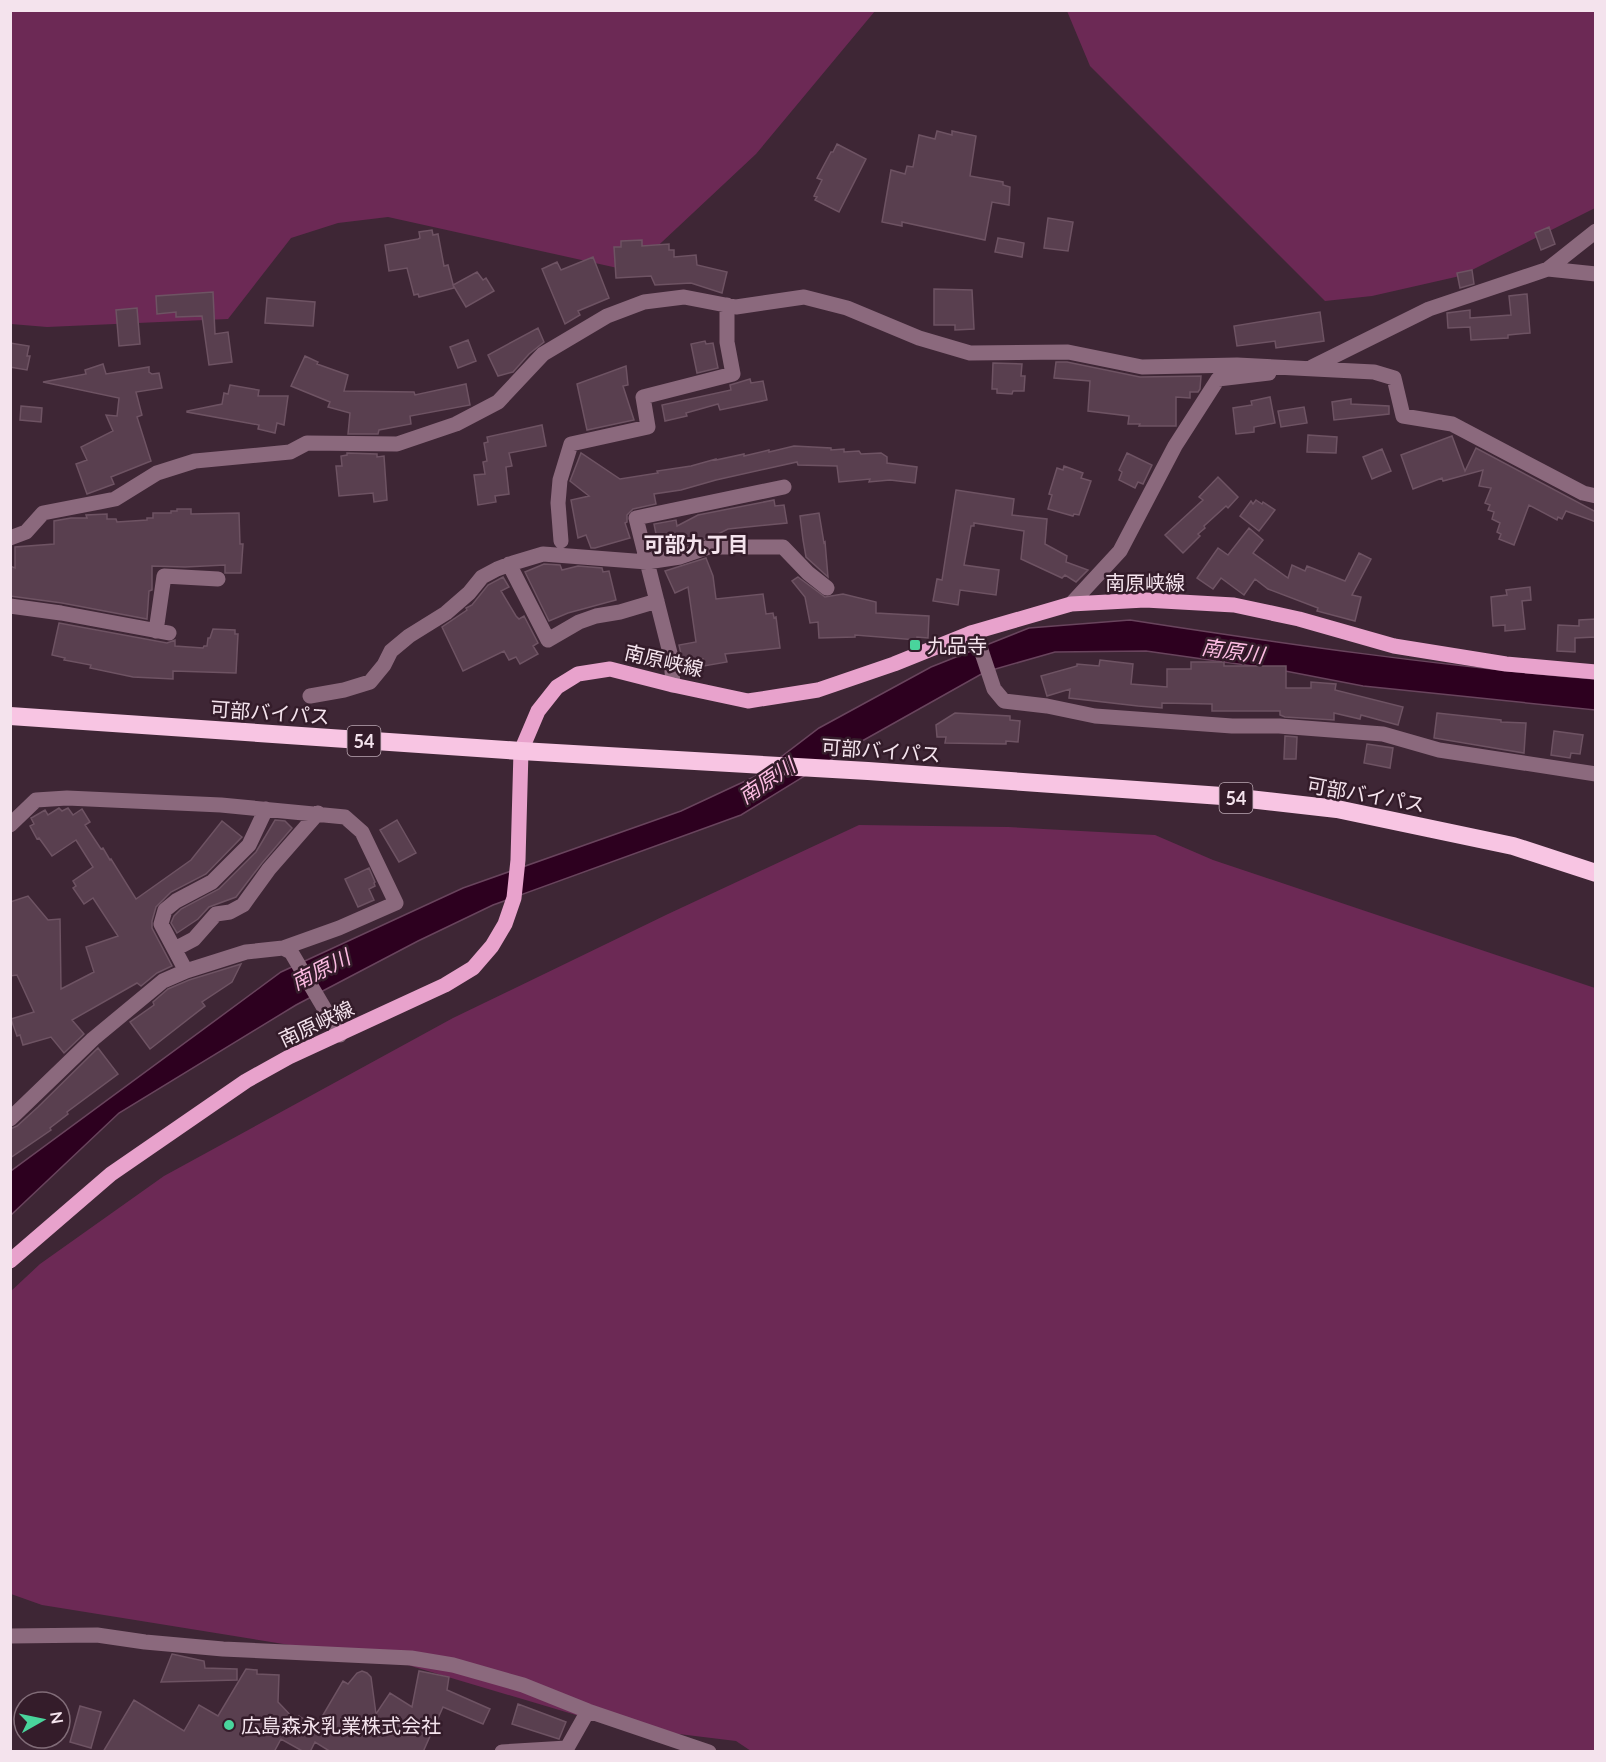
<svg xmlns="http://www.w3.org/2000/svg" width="1606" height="1762" font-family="Lato,'Noto Sans JP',sans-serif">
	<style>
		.green { fill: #6c2955 }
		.water { fill: #2d001f; stroke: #69445d; stroke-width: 1.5 }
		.building { fill: #593f4f; stroke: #6e5363; stroke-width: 1.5 }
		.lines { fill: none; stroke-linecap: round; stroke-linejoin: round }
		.minor { stroke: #8b697d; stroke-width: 15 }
		.major { stroke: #e8a2cc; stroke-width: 15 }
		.highway { stroke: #f8c5e3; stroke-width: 18 }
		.poi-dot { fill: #49d49c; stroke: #341c2a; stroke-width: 2 }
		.labels { text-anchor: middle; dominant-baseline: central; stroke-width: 5; stroke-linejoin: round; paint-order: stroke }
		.shield { fill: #341c2a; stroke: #baa7b2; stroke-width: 1.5 }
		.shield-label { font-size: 18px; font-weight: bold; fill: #f4e3ed }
		.street-label { font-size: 20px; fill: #f4e3ed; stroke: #341c2a }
		.poi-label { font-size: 20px; fill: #f4e3ed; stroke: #341c2a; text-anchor: start }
		.neighbourhood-label { font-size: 21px; font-weight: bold; fill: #f4e3ed; stroke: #341c2a }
		.water-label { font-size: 21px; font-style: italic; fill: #fcbce2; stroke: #341c2a }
	</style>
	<rect width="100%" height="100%" fill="#3e2635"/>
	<path class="green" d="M10,11H875L756,154L631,271L388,217L338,223L291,238L228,319L47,327L11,324Z
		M1067,11H1595V208L1460,276L1372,296L1325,301L1090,66Z
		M859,825L1008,827L1155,835L1213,860L1595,988V1751H751L736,1741L613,1726L401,1663L42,1605L11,1594L10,1292L40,1264L164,1176L453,1018L668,914Z"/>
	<path class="water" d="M1130,620C1285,644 1440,666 1595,679V710L1363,686L1280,670L1146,651L1055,652L985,672L855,745L741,815L493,905L418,941L296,1005L119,1113L11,1215V1171L281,972L463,888L681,811L756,776L819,728L931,667L1029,628Z"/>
	<path class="building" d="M937,131L952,135V131L976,136L970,176L1003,182V185L1010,187L1009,205L992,202L985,240L902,222V226L882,222L891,170L905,174L907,166L913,167L919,135L935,139Z
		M837,144L866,159L839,212L815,200L817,197L814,196L822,180L817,178L831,152H833Z
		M1048,218L1073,222L1068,251L1044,248Z
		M1549,227L1555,244L1541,250L1535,233Z
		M432,230L433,235L438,234L444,266L448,265L454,288L419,297L418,294L414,295L407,268L389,271L385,245L418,239L420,238L419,232Z
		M998,238L1024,243L1022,257L995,252Z
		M642,240V246L669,244V250H674V257L696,255L697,265L727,272L722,293L691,283L655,285L651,276L616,278L614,247H621V241Z
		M593,257L609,298L578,311L580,315L565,324L542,269L557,262L561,270Z
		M1472,270L1474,284L1460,288L1457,273Z
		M477,272L483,280L486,278L494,291L466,307L453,285Z
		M934,289L972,290L974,329L955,330V325H934Z
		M213,292L215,334L228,332L232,362L209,365L202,316L176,317V312L157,314L156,296Z
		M1527,294L1530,333L1508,335V338L1471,340L1470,327L1448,328L1447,313L1470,310V318L1511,315L1509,296Z
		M267,298L315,302L313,326L265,323Z
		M137,308L140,344L119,346L116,310Z
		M1320,312L1324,341L1276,348L1275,341L1237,346L1234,326Z
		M538,328L544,342L529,354L513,372L498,376L488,355Z
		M468,340L476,361L458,368L450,347Z
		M705,341L706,344L713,343L718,368L697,373L691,344Z
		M10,343L29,346L27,356H30L27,370L10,367Z
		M305,356L318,362L317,364L348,375L344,391L414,392L415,395L466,384L470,405L410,416L411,424L379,430L378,434H348L350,413L328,407L330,402L291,386Z
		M1056,362H1067L1140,377L1201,376L1200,389L1198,392H1190V398L1176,397V426H1139L1140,424H1128L1129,416L1088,411L1090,381L1054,378Z
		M993,363L1022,364L1021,376H1025L1024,391H1013L1012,394L997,393V389H992Z
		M103,364L106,374L149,367V372L152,374L159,373L162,388L136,392L142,415L137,417L151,461L111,477L114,484L87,494L76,464L87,460L81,447L113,431L106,415L117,416L119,398L43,382L86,374L85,370Z
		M626,366L628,385L623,386L634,420L587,430L577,384Z
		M750,379L751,383L763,381L767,400L720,410L718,404L686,413L687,416L665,421L662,405L731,390L730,385Z
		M230,385L259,390L258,396H288L284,425L277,423L275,433L258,429L259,425L187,412V411L222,404L224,393L228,394Z
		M1270,397L1275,423L1254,427V432L1236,434L1233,408L1252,405L1251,401Z
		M1351,399V404L1389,406V414L1334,420L1332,402Z
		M21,406L42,408L41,422L20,420Z
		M1304,407L1307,423L1281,427L1278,411Z
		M542,425L546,446L509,453L512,466L506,467L509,494L495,496L496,502L478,505L474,475L485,474L483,462L487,461L484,443L488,442L487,437Z
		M1308,435L1337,437L1336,453L1307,452Z
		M1452,436L1465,471L1476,448L1596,512V522L1566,511L1562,519L1558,517L1557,520L1529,505L1514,545L1499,539L1501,534L1497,532L1500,523L1492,519L1494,512L1488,510L1490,505L1485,503L1491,488L1479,486L1483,470L1443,481L1442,478L1413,489L1401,455Z
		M794,446L831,448V450L844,449V452L859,451L861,454L881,453L887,457V463L917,467L915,483L890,480L869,482L870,479L839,482L837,466L798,465L797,462L716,480L681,490L654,494L656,504L633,509L627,515V522L625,523L630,538L595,548H591L586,535L578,538L571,500L589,496L570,481L581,453L620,479L658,473L657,471L691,466L716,459V460L744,454V456L769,450V452Z
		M1382,449L1391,471L1372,479L1363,457Z
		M347,453L377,454V457L384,456L387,500L374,502L373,493L339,496L336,466H342L341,456L347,455Z
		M1127,453L1152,465L1143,484L1138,482L1135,488L1119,480L1122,472L1119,470Z
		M1064,466L1083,473L1081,478L1091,481L1079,515L1074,514L1073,516L1048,509L1052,495L1049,494L1057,468L1063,470Z
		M1218,477L1238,497L1228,508L1226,506L1204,526L1205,528L1198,534L1200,536L1183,553L1165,535L1203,500L1199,497Z
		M956,490L1014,499L1012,515L1047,519L1045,544L1067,556L1066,562L1088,570L1076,582L1065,575L1062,578L1021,559L1024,531L974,523V526H971L964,565L999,570L996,595L960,590L958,605L933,601L937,579L942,580Z
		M774,500L775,506L784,505L787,523L728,529L712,537L670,549L668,536L657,539L654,524L676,520L677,526L698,515Z
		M1256,500L1262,504L1263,502L1275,510L1259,531L1240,516L1251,501L1253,504Z
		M177,509H191V514L239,513L240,544H243L241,573H225V565L185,567L152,566V590L149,591L147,619L62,603L10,596V566L15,568V547L54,544V521L71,518H87L86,515L107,514V519H116L117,522L147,520V518H153V513H171V511H177Z
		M819,513L824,543L825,542L828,577L806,557L803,540L800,516Z
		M1249,528L1263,540L1253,553L1288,578L1292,565L1305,571L1307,566L1345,581L1359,553L1371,559L1352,595L1361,597L1355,621L1317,611L1318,608L1268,589L1255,579L1244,595L1221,578L1213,589L1197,578L1218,548L1228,555Z
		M706,558L713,576L716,599L763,594L766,614L773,613L774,618L776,617L780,648L725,654L727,662L704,666L703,659L683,663L679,645L696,642L688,587L675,593L665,571Z
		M544,564L560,565L562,570L578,566L602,568L603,572L609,571L616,600L568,613L549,621L525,572Z
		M503,577L509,587L501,591L516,616L519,619L524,616L538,643L533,646L538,654L520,664L516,657L509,660L504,651L463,671L442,627L467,610L466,608L472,605L488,585Z
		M798,577L825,597L843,594L876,602V613L929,616L928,638L917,637V640L855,635V637L819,638L818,622L810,623L805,597L792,581Z
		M1530,587L1531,600L1522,601L1525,629L1505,631V625L1493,626L1491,597L1507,595L1506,590Z
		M1596,619V637L1575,638V652L1557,651L1558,625L1579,626V620Z
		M59,623L167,643L175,640V646L203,648L204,646H207L208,638H210L213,629L235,630V634H238L236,673L173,671V679L133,677L90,668L91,665L64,660L65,658L52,655Z
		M1100,660L1133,664L1131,684L1167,687V669H1191V662H1224V666H1286V688H1311V682L1336,684L1335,690L1403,707L1398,725L1361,715L1360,719L1334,713V720L1285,717L1280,715V711H1212V704L1162,703V708L1138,706L1069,698L1070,689L1047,696L1041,676L1077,666V664L1099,666Z
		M955,713L1010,716V720L1020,721L1018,742L1006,741V744L945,743L946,737H937L936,725Z
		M1437,713L1483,718L1501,720V722L1526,723L1524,753L1434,738Z
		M1554,731L1583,735L1580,754L1571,753L1570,758L1551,755Z
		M1285,736L1297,737L1296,759H1284Z
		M1367,744L1393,748L1390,768L1364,763Z
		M59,808L62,811L68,808L73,815L82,809L90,822L85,825L101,849L103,848L110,860L111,859L136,899L191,860L222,821L242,837L206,874L171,892L156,907L152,921V928L172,966L157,973L141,986L137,983L72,1020L84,1034L64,1053L51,1037L23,1045L20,1035L17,1036L11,1019L34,1012L17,975L10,976V902L28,896L48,920L60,919L61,989L94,972L86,947L118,936L93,898L84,904L73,888L76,886L73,881L93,867L76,840L52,856L39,838L37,839L30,826L34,824L31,818L33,817L45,810L48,815Z
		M275,820L285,821L292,828L262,863L236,897L209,907L198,919L177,933L171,923L174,916L181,909L219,889L256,852Z
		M397,820L416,853L399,862L380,830Z
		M369,868L375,882L374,883L375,886L369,889L374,900L358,907L345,879Z
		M241,964L232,982L202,1002L205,1006L150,1049L130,1022L154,1005L153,1002L168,989L189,980Z
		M98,1048L118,1074L67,1112L68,1114L50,1128L51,1130L10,1158V1129L17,1126L38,1107Z
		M172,1654L204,1661L205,1668L237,1669V1680L161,1682Z
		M246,1669L257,1670V1674L279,1675L278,1702L296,1721L299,1716L316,1727L343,1681L348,1684L357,1673L362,1671L367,1673L371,1677L376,1714L390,1693L412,1707L419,1671L449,1677L447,1690L490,1709L483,1724L443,1707L423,1752H331L315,1742L310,1752H304L281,1739L274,1752H103L134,1700L184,1731L199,1705L218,1716Z
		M518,1704L566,1722L559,1739L512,1724Z
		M80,1706L101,1712L91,1748L70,1742Z"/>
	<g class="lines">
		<path class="minor" d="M1548,269L1596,274
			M1312,367L1429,309L1548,269L1596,231
			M10,538L26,532L43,513L115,499L157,473L195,461L290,452L307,443L397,444L456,424L498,402L543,354L607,316L644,302L684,297L736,307L804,297L847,308L919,338L970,353L1068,352L1142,367L1237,365L1374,372L1394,378L1403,416L1452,424L1583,493L1596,496
			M561,541L558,503L560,480L571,444L648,427L643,397L733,374L727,342V305
			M509,564L548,640L579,622L596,616L620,612L657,601
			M1071,604L1120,551L1175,446L1218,379L1269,373
			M10,606L61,613L169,633
			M156,631L164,576L218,579
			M971,633L979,644L994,689L1004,701L1047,706L1095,716L1232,726H1279L1383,734L1439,750L1596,774
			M673,685L671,657L636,518L784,487
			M310,696L344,690L370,682L384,665L391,651L409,636L446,613L469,593L482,577L497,569L513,563L543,554L647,562L680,557L709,547H783L808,573L827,588
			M10,825L36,800L67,798L221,805L345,817L362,832L396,903L339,928L283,948L246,952L186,971L163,981L93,1039L10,1119
			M283,948L291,952L340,1035
			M175,949L194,939L216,914L230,912L243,905L269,869L318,813
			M186,971L161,924L165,910L176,901L212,882L249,845L266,809
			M10,1636L97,1635L145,1642L223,1649L411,1658L453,1665L523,1685L588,1711L709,1752
			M502,1752L567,1748L588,1711"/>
		<path class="major" d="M10,1261L111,1174L246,1081L289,1057L445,985L473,968L492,946L505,924L514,898L518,860L521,751L538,711L557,687L578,674L610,669L673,685L748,701L818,690L894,664L971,633L1071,604L1145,600L1234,605L1299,619L1394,646L1506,664L1596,672"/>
		<path class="highway" d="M10,716L521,751L868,771L1222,796L1337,809L1513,846L1596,873"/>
	</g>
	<g class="poi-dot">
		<rect x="909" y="639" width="12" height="12" rx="3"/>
		<circle cx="229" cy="1725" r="6"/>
	</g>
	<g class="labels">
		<g class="shield">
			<rect x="347.5" y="726" width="33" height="30" rx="4.5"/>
			<rect x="1219.5" y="783" width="33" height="30" rx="4.5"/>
		</g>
		<g class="shield-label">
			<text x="364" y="741">54</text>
			<text x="1236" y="798">54</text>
		</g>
		<g class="street-label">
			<text x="1145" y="582">南原峡線</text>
			<text transform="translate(664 660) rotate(13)">南原峡線</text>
			<text transform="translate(270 712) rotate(4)">可部バイパス</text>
			<text transform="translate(881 750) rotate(4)">可部バイパス</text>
			<text transform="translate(1366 794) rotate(10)">可部バイパス</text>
			<text transform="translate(316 1023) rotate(-25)">南原峡線</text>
		</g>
		<g class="poi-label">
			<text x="927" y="645">九品寺</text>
			<text x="241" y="1725">広島森永乳業株式会社</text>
		</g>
		<g class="neighbourhood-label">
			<text x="696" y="543">可部九丁目</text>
		</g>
		<g class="water-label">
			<text transform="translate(1233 650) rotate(8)">南原川</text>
			<text transform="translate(766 780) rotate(-34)">南原川</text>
			<text transform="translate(320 969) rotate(-27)">南原川</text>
		</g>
	</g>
	<rect width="1606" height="1762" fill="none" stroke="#f4e3ed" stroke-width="24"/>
	<g transform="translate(42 1720) rotate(81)"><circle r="28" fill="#341c2a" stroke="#816c78" stroke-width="1.5"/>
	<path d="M0-4.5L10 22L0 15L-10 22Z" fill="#49d49c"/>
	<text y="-9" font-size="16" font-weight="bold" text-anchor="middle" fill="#f4e3ed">N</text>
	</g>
</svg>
